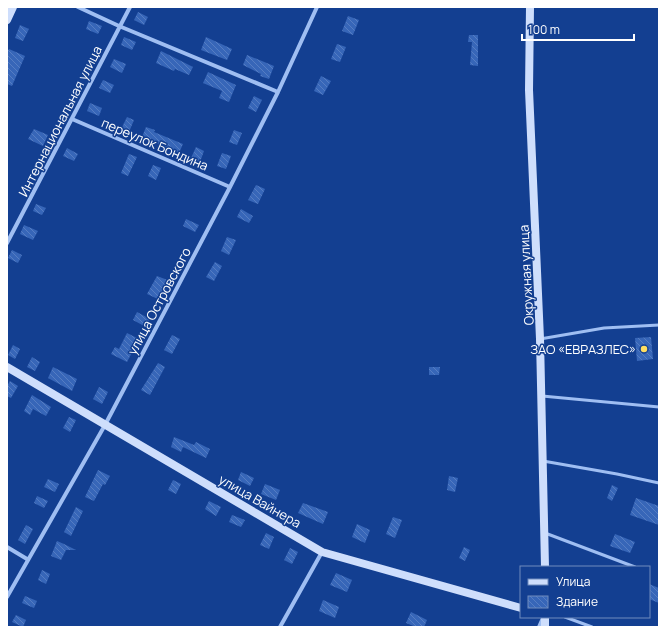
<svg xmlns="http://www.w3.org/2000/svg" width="666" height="634" font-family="Manrope,sans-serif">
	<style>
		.building { fill: url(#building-back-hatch) }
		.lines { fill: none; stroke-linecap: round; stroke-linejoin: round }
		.lane { stroke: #9fbef2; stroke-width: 3 }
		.street { stroke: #9fbef2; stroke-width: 4 }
		.secondary { stroke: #cedefc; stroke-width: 8 }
		.poi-dot { fill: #ffde60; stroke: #133f91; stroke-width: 1.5 }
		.labels { text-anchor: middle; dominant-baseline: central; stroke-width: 3; stroke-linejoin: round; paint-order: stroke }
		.street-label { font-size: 13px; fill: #fff; stroke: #133f91 }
		.poi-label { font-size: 13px; fill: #fff; stroke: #133f91; text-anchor: end }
	</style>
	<defs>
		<pattern id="building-back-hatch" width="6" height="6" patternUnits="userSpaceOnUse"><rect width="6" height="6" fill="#3766b8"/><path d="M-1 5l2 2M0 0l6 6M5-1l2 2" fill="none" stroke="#557dc3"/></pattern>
	</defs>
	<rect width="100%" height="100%" fill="#133f91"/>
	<path class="building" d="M138,12L148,17L144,25L134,20Z
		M348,16L359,20L353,35L342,31Z
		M89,21L102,26L98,34L86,29Z
		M20,25L29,29L23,41L15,38Z
		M469,35H478V66L470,65L472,42H468Z
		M124,37L136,42L132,50L121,45Z
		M206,37L232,49L227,60L201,50Z
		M337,44L346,47L340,62L331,59Z
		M9,49L25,56L12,86L7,84V52Z
		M161,51L193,67L189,75L175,69L174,71L156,63Z
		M247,55L274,66L269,79L260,76L261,74L243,65Z
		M114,59L126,64L122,73L110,67Z
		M208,72L236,85L229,102L219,98L222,91L203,83Z
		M321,76L331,81L323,95L314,91Z
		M103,80L114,85L110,93L99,88Z
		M254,96L262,100L256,112L248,108Z
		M90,103L102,108L99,116L87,111Z
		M127,117L134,120L129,132L121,129Z
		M146,127L155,130L154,132L183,144L179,153L142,137Z
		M34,129L48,135L43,146L28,139Z
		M234,130L242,133L237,145L229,142Z
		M196,147L204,151L200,162L191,158Z
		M67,148L78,154L74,161L63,156Z
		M222,153L231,156L226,169L217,166Z
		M129,154L137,157L128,176L121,173Z
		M153,165L161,168L156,180L148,176Z
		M256,185L265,189L258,204L248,200Z
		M36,204L46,208L42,215L33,211Z
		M241,209L253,216L249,223L237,217Z
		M186,219L199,225L195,232L183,226Z
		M24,225L38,231L33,240L20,234Z
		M227,237L236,240L229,255L221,251Z
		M12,250L22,255L18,263L8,258Z
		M215,262L222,266L214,281L206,277Z
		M157,276L170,281L160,300L147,294Z
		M137,312L150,319L146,327L133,320Z
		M127,333L139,339L127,362L111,354L115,347L119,349Z
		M172,335L180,339L172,354L164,350Z
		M651,337L653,359L637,361L635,338Z
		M13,345L20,349L15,359L8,355Z
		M32,357L40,362L35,371L27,367Z
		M158,363L165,367L150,395L141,390Z
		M53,367L77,379L72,391L48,378Z
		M429,367H440L439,375H429Z
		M10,381L18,386L11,398L7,396V386Z
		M99,387L108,392L102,404L93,399Z
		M32,395L51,407L46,416L33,409L30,415L24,411Z
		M69,417L76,420L70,432L63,428Z
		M174,437L194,445L196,442L210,449L206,458L183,447L181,452L171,447Z
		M98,470L110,476L105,485L103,484L94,501L85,497Z
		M241,472L254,478L250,486L238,480Z
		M449,476L458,478L455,492L447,490Z
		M48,479L59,484L55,492L44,487Z
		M173,480L181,484L176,494L168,490Z
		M265,484L280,490L276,500L261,494Z
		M612,485L618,488L612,501L607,498Z
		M37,496L48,501L44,508L34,503Z
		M636,498L659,506V525L630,515Z
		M209,501L221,507L216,516L205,509Z
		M303,503L328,512L323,524L298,513Z
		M76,507L83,511L71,536L64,532Z
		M232,515L245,520L241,527L229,522Z
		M393,517L402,520L395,538L386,534Z
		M357,524L370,530L365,543L352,537Z
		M26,525L33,529L25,544L18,540Z
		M266,533L274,537L269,549L260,545Z
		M615,534L635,542L630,553L610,546Z
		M57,541L64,544L76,550H66L61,560L51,556Z
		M464,547L470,550L465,561L459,558Z
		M290,548L298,552L292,564L284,560Z
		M42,570L50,574L46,584L38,580Z
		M336,573L352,580L347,592L330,585Z
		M649,584L659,588V603L649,599Z
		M25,596L37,601L34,608L22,603Z
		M323,600L339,607L335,618L319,611Z
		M411,612L427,620L424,627H416L406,623Z
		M16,615L26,620L23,627L12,622Z"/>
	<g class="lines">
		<path class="lane" d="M540,339L604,328L659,325
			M542,396L659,407
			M543,461L617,474L659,483
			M545,533L635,567
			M565,617L592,627"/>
		<path class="street" d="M78,7L119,26L278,92
			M72,119L230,187
			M7,243L130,7
			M7,547L27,559
			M7,597L105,425L230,187L278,92L317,7
			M280,627L322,552
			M539,627L543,618"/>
		<path class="secondary" d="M530,7L529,90L540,339L545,567
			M7,20L13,7
			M7,367L322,552L521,608
			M545,627V617"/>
	</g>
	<circle class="poi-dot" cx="644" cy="349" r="4"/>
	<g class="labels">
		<g class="street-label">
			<text transform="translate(60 121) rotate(-63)">Интернациональная улица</text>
			<text transform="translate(155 144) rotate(23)">переулок Бондина</text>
			<text transform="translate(526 275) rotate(-93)">Окружная улица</text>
			<text transform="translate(159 301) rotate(-62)">улица Островского</text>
			<text transform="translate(260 501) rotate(30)">улица Вайнера</text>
		</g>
		<g class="poi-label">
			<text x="636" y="349">ЗАО «ЕВРАЗЛЕС»</text>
		</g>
	</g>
	<rect width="666" height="634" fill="none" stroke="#ffffff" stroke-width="16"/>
	<rect x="520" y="566" width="130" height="52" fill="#133f91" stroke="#718cbd"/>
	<rect x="528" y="579" width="20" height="6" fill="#cedefc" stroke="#718cbd"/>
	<text x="556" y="586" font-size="12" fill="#ffffff">Улица</text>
	<rect x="528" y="596" width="20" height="12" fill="url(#building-back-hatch)" stroke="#718cbd"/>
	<text x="556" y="606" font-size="12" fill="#ffffff">Здание</text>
	<path d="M522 34v6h112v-6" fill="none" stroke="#ffffff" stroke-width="2"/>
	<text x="528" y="34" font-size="12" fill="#ffffff" stroke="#133f91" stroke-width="3" paint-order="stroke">100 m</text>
</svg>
